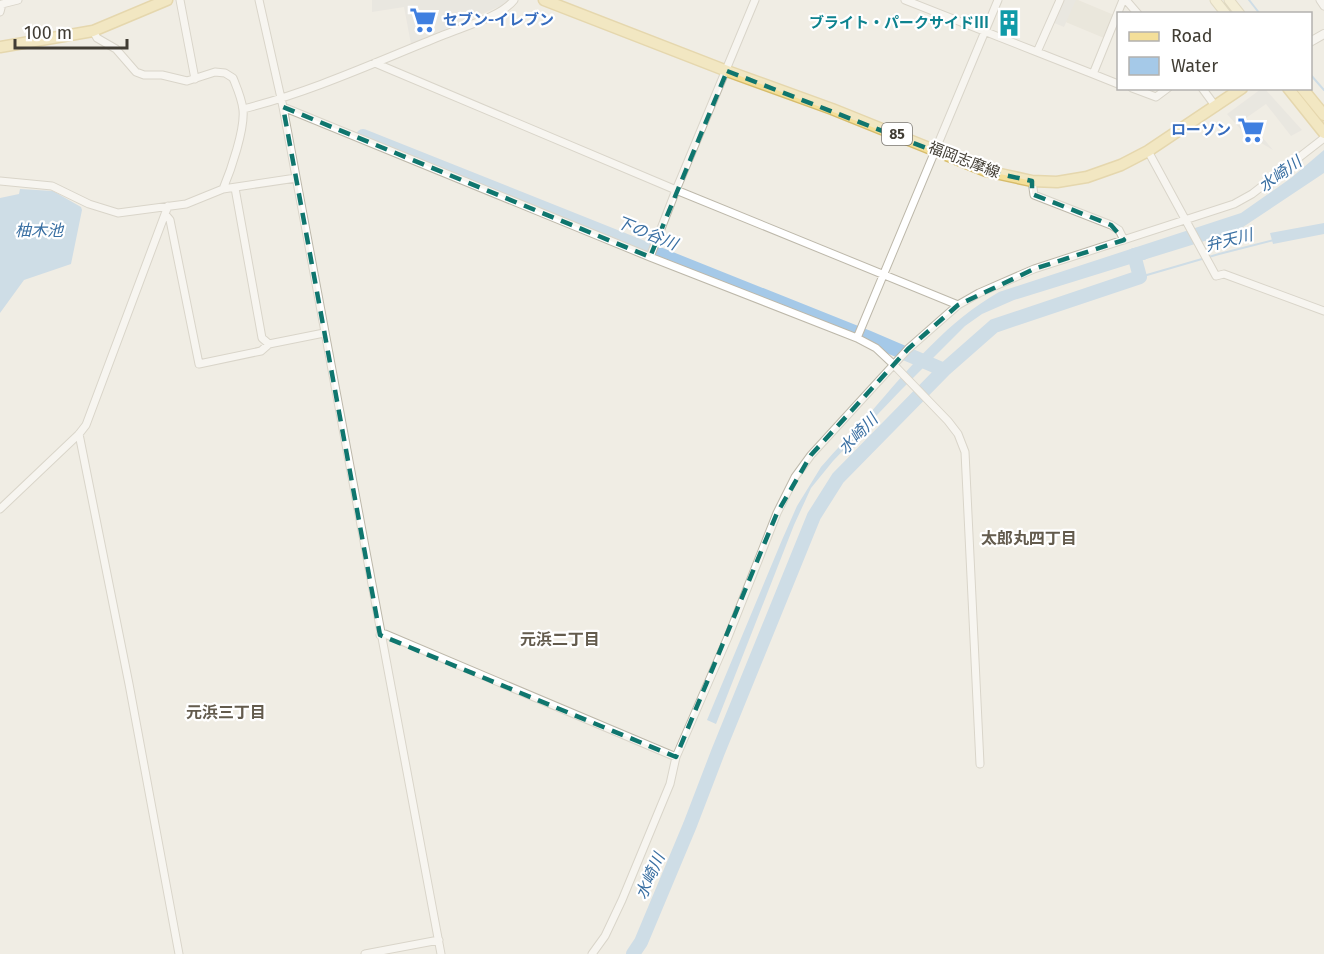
<svg xmlns="http://www.w3.org/2000/svg" width="1324" height="954" font-family="'Fira Sans','Noto Sans JP',sans-serif">
	<style>
		.residential { fill: #e3dfd2 }
		.parking { fill: #e1dfdc }
		.water { fill: #a5c9e8 }
		.lines { fill: none; stroke-linecap: round; stroke-linejoin: round }
		.stream { stroke: #a5c9e8; stroke-width: 2 }
		.river { stroke: #a5c9e8; stroke-width: 14 }
		.minor-casing { stroke: #bdb8aa; stroke-width: 9 }
		.tertiary-casing { stroke: #bdb8aa; stroke-width: 10 }
		.secondary-casing { stroke: #ccc197; stroke-width: 11 }
		.primary-casing { stroke: #d7bc6b; stroke-width: 13 }
		.minor { stroke: #fff; stroke-width: 7 }
		.tertiary { stroke: #fff; stroke-width: 8 }
		.secondary { stroke: #f9efc5; stroke-width: 9 }
		.primary { stroke: #f4df99; stroke-width: 10 }
		.marked { fill: none; stroke: #0f766e; stroke-width: 4.5; stroke-dasharray: 12 8; stroke-linejoin: round }
		.labels { text-anchor: middle; dominant-baseline: central; stroke-width: 4.5; stroke-linejoin: round; paint-order: stroke }
		.shield { fill: #fff; stroke: #7a7771; stroke-width: 1.5 }
		.shield-label { font-size: 14px; font-weight: bold; fill: #413d34 }
		.shop-label { font-size: 15px; font-weight: bold; fill: #366cbe; stroke: #fff; text-anchor: start }
		.culture-label { font-size: 15px; font-weight: bold; fill: #0d838f; stroke: #fff; text-anchor: end }
		.street-label { font-size: 15px; fill: #413d34; stroke: #fff }
		.water-label { font-size: 16px; font-style: italic; fill: #396fa2; stroke: #fff }
		.neighbourhood-label { font-size: 16px; font-weight: bold; fill: #635b4d; stroke: #fff }
	</style>
	<rect width="100%" height="100%" fill="#f0ede4"/>
	<path class="residential" d="M1064,0H1078L1114,15L1104,38L1056,18Z"/>
	<path class="parking" d="M372,0H509L503,5L411,44L404,7L372,12Z
		M1061,0H1076L1064,27L1052,22Z
		M1261,89H1265L1302,130L1291,136L1266,104L1246,118L1273,150L1258,141L1252,142L1227,114Z"/>
	<path class="water" d="M1324,150V173L1237,231L1014,300L982,314L965,326L901,390L833,461L811,488L794,525L716,724L707,720L782,540L797,506L821,467C837,448 855,431 871,412C909,368 948,321 999,292L1241,213L1291,178Z
		M20,189L53,191L81,207L82,210L71,264L24,280L0,313V198L19,194Z
		M1324,223V234L1273,244L1270,233Z"/>
	<g class="lines">
		<path class="stream" d="M1249,0L1260,14
			M1310,74L1324,90
			M1140,277L1219,254L1274,240"/>
		<path class="river" d="M363,136L867,337L944,370
			M633,954L641,942L690,825L718,752L814,516L838,478L944,370L994,326L1140,277L1134,255L1143,253"/>
		<defs>
			<path id="minor" d="M180,0L195,79
				M259,0L283,107L441,954
				M905,0L1037,52
				M1060,0L1037,52L1093,74L1123,0
				M1126,0L1138,14
				M1320,0L1324,6
				M0,12L2,4L18,0
				M375,63L676,190L958,305
				M1093,74L1118,84
				M1132,88L1156,97L1168,88
				M1202,88L1216,107
				M283,107L650,257L857,338L876,348L893,364L948,421L958,434L965,452L980,764
				M243,109C311,92 376,62 441,36C462,27 501,17 514,0
				M1148,151L1216,276L1224,274L1324,311
				M0,181L52,186L89,204L118,213L186,204L223,189C231,170 245,129 243,110C242,99 237,88 233,78L225,73L215,72L187,81L162,75H144L136,72L116,49L97,38L93,31
				M1032,181L1034,195L1111,225L1119,230L1124,240
				M235,188L262,338L269,344
				M223,189L296,178
				M165,214L170,220L199,364L261,351L269,344L324,333
				M650,257L676,190L755,0
				M857,338L998,0
				M79,434L129,684L179,954
				M0,509L79,434L86,425L168,206
				M380,635L385,634L676,757
				M365,954L439,940
				M592,954L605,936L622,900L670,784L676,757L728,637L777,513L795,477L811,455L908,349L958,305L979,293L1034,269L1234,204L1252,194L1324,138"/>
			<path id="tertiary" d="M1310,42L1324,34"/>
			<path id="secondary" d="M1215,0L1226,14
				M1229,0L1240,14"/>
			<path id="primary" d="M544,0L727,71L832,109L986,171L1032,181L1057,182L1087,177L1121,165L1148,151L1242,88
				M0,47L93,31L167,0
				M1288,88L1324,133
				M1302,88L1324,115"/>
		</defs>
		<use href="#minor" class="minor-casing"/>
		<use href="#tertiary" class="tertiary-casing"/>
		<use href="#secondary" class="secondary-casing"/>
		<use href="#primary" class="primary-casing"/>
		<use href="#minor" class="minor"/>
		<use href="#tertiary" class="tertiary"/>
		<use href="#secondary" class="secondary"/>
		<use href="#primary" class="primary"/>
	</g>
	<path d="M0 0H1324V954H0ZM727,71L986,171L1032,181V194L1111,225L1124,240L1034,269L958,305L908,349L811,455L777,513L676,757L380,635L283,107L650,257Z" fill="#f0ede4" fill-opacity=".55" fill-rule="evenodd"/>
	<path class="marked" d="M727,71L986,171L1032,181V194L1111,225L1124,240L1034,269L958,305L908,349L811,455L777,513L676,757L380,635L283,107L650,257Z"/>
	<defs>
		<symbol id="supermarket-bare" viewBox="-9 -9 18 18"><path d="M-6-5.5h2.5l.6 2H6L4.5 2H-2.5L-4.4-4H-6ZM-1.5 3.2a1.3 1.3 0 1 0 .1 0ZM3 3.2a1.3 1.3 0 1 0 .1 0Z" fill="#3f7fe0" stroke="#fff" stroke-width="2.5" paint-order="stroke"/></symbol>
		<symbol id="building-bare" viewBox="-9 -9 18 18"><path d="M-4-6H4V6H1V3H-1V6H-4ZM-2.5-4.3h1.7v1.8h-1.7ZM.8-4.3h1.7v1.8H.8ZM-2.5-1h1.7V.8h-1.7ZM.8-1h1.7V.8H.8Z" fill="#0f9aa8" stroke="#fff" stroke-width="2.5" paint-order="stroke"/></symbol>
	</defs>
	<g fill-rule="evenodd">
		<use href="#supermarket-bare" x="404" y="1" width="38" height="38"/>
		<use href="#building-bare" x="990" y="4" width="38" height="38"/>
		<use href="#supermarket-bare" x="1232" y="111" width="38" height="38"/>
	</g>
	<g class="labels">
		<rect class="shield" x="882" y="123" width="30" height="22" rx="4.5"/>
		<g class="shield-label">
			<text x="897" y="134">85</text>
		</g>
		<g class="shop-label">
			<text x="443" y="20">セブン-イレブン</text>
			<text x="1231" y="130" text-anchor="end">ローソン</text>
		</g>
		<g class="culture-label">
			<text x="989" y="23">ブライト・パークサイドⅢ</text>
		</g>
		<g class="street-label">
			<text transform="translate(964 160) rotate(21)">福岡志摩線</text>
		</g>
		<g class="water-label">
			<text transform="translate(1280 174) rotate(-36)">水崎川</text>
			<text x="39" y="230">柚木池</text>
			<text transform="translate(647 233) rotate(22)">下の谷川</text>
			<text transform="translate(1229 240) rotate(-14)">弁天川</text>
			<text transform="translate(858 434) rotate(-46)">水崎川</text>
			<text transform="translate(650 876) rotate(-66)">水崎川</text>
		</g>
		<g class="neighbourhood-label">
			<text x="1029" y="538">太郎丸四丁目</text>
			<text x="560" y="639">元浜二丁目</text>
			<text x="226" y="712">元浜三丁目</text>
		</g>
	</g>
	<rect x="1117" y="12" width="195" height="78" fill="#ffffff" stroke="#b3b1ae" stroke-width="1.5"/>
	<rect x="1129" y="32" width="30" height="9" fill="#f4df99" stroke="#b3b1ae" stroke-width="1.5"/>
	<text x="1171" y="42" font-size="18" fill="#413d34">Road</text>
	<rect x="1129" y="57" width="30" height="18" fill="#a5c9e8" stroke="#b3b1ae" stroke-width="1.5"/>
	<text x="1171" y="72" font-size="18" fill="#413d34">Water</text>
	<path d="M15 39v9h112v-9" fill="none" stroke="#413d34" stroke-width="3"/>
	<text x="24" y="39" font-size="18" fill="#413d34" stroke="#ffffff" stroke-width="4.5" paint-order="stroke">100 m</text>
</svg>
